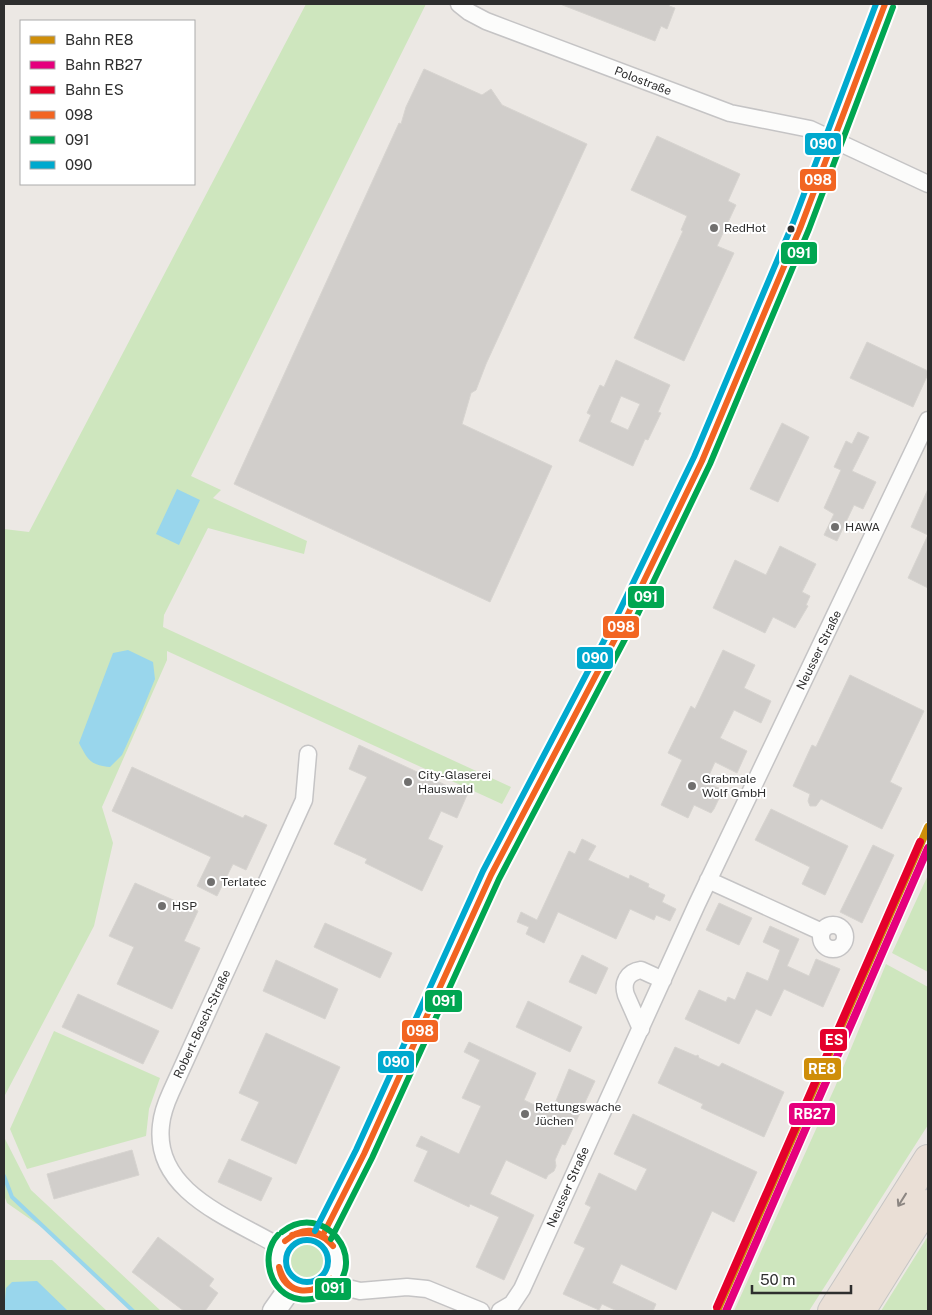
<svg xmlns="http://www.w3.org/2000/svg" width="932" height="1315" font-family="'Public Sans',sans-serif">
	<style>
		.green { fill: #cee6be }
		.water { fill: #99d6ec }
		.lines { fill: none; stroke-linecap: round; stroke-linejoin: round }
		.stream { stroke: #99d6ec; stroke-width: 4 }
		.building { fill: #d1cecb; stroke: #d7d4d0; fill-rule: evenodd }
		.minor-casing { stroke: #c5c4c5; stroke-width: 19 }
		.secondary-casing { stroke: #c5c4c5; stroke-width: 25 }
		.motorway-casing { stroke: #c6c5c4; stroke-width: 30 }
		.minor { stroke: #fcfcfb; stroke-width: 16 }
		.secondary { stroke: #fcfcfb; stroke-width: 22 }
		.motorway { stroke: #eadfd6; stroke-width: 28 }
		.bus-1-casing { stroke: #fff; stroke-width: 10 }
		.bus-2-casing { stroke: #fff; stroke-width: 10 }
		.bus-3-casing { stroke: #fff; stroke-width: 10 }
		.bus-1 { stroke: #f26522; stroke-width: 6 }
		.bus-2 { stroke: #00a651; stroke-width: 6 }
		.bus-3 { stroke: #00a9ce; stroke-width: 6 }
		.rail-1-casing { stroke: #fff; stroke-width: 11 }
		.rail-2-casing { stroke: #fff; stroke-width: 11 }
		.rail-3-casing { stroke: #fff; stroke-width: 11 }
		.rail-1 { stroke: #cf8e09; stroke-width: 8 }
		.rail-2 { stroke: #e5007d; stroke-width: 8 }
		.rail-3 { stroke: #e4002b; stroke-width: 8 }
		.oneway { stroke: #8c8682 }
		.poi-dot { fill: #706f6e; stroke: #fff; stroke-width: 2 }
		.bus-dot { fill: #2e2e2e; stroke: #fff; stroke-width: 2 }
		.labels { text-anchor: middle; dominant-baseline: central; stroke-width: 4; stroke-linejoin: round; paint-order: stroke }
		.street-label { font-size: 12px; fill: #2e2e2e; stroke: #fff }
		.poi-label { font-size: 12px; fill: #2e2e2e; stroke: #fff; text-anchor: start }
		.line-badge { stroke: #fff; stroke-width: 2 }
		.badge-label { font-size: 14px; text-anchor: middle; font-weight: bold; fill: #fff }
	</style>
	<rect width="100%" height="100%" fill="#ece8e4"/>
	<path class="green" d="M306,4H426L191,476L221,490L213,498L307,541L304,554L208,528L164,615L163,627L511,787L502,804L167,651V660L102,807L113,843L94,926L4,1097V529L29,532Z
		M928,875V972L892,953Z
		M886,964L928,987V1125L809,1311H734L835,1087Z
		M54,1031L160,1078L149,1109L146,1136L27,1169L10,1129Z
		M4,1137L31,1190L161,1311H133L60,1240L7,1203L4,1195Z
		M928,1236V1311H881Z
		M287 1262a20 20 0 1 1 40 0a20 20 0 1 1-40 0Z
		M4,1260H52L107,1311H4Z"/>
	<path class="water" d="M177,489L200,500L179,545L156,534Z
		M128,650L153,662L155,679L142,711L122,755L110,767C90,765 88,760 79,743L113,653Z
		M37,1281L68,1311H4L6,1288L12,1282Z"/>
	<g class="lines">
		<path class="stream" d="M4,1176L12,1197L133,1311"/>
	</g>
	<path class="building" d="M560,4H670L669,6L675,8L667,29L661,26L655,41Z
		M424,69L482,95L491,89L502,105L587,144L486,364L476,390L471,393L462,424L552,466L490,602L234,484L399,123L401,124L406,107Z
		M657,136L740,174L728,201L736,205L717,246L734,253L684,361L634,338L683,231L681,230L687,216L631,190Z
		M867,342L928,371V374L913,407L850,378Z
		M616,360L670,385L658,412L661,413L648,440L645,439L633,466L579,441L591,415L587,413L600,385L604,387ZM621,396L640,404L628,430L610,422Z
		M782,423L809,437L778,502L750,489Z
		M858,432L869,437L852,471L876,482L863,509L854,505L837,541L824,535L834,514L824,508L841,470L834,467L846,441L852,444Z
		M928,489V535L911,527Z
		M928,535V588L908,578Z
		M780,546L816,564L802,592L810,596L806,605L808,606L795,628L773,617L765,633L713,608L735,560L766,575Z
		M723,650L755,665L744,688L771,701L761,723L734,710L720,738L747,751L737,773L715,762L706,782L723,790L714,809L711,813L694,805L688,818L661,805L682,760L668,753L691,706L695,709Z
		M850,675L924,711L890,782L902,788L882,829L821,799L816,806H810L808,801L810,794L793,786L812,745L816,747Z
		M359,745L467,795L457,818L441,811L428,839L443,846L422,891L365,863L367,859L334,844L367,777L349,769Z
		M132,767L243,818L245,815L267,825L246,870L233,864L217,896L197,886L211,857L112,811Z
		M771,809L848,846L825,895L802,884L810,867L755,840Z
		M582,839L596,846L588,860L629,879L630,875L649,884L648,887L665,895L662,902L676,909L670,921L656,915L654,920L630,909L616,939L558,912L544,943L526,934L529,927L517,922L521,912L537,920L569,851L575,854Z
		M873,845L894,855L862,923L840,912Z
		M135,883L198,911L184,941L200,948L172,1009L117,984L134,947L109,936Z
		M719,903L752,918L739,945L706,930Z
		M325,923L392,953L380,978L314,947Z
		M770,926L799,939L787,966L809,976L816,959L840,969L823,1007L784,989L771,1016L756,1009L739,1044L685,1019L699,990L726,1002L728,997L735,1000L747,972L768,981L780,950L763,942Z
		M582,955L608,968L596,994L569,982Z
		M276,960L338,989L325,1019L263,991Z
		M78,994L159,1031L143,1064L62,1027Z
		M528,1001L582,1027L570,1052L516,1027Z
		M266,1033L340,1067L296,1164L241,1140L259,1102L239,1093Z
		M469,1042L536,1073L524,1100L551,1113L569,1069L595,1081L565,1145L562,1144L555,1160L556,1166L554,1171L548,1175L546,1179L506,1160L490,1194L534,1215L504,1280L476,1267L499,1217L470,1204L469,1207L414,1181L428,1151L416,1146L421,1136L459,1154L481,1106L462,1098L480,1060L464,1052Z
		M675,1047L696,1056L698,1055L699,1058L719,1067L722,1063L784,1092L764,1137L701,1108L703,1104L658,1083Z
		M633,1114L757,1172L734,1222L712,1211L676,1290L621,1264L612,1283L656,1304L653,1311H617L602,1304L599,1310L563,1294L585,1248L574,1243L591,1207L585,1204L599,1173L636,1191L647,1169L614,1154Z
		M132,1150L139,1175L54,1199L47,1174Z
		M229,1159L272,1178L261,1201L218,1182Z
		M158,1237L214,1279L209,1286L218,1293L205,1311H184L132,1272Z"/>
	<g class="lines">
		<defs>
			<path id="minor" d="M459,4L469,12L486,21L730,113L810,129L928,184
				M708,880L822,932
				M821 937a12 12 0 1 1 24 0a12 12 0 1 1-24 0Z
				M641,1029L626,995C622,983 627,972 641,970L663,980
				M280,1247C234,1219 153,1193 161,1125C162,1114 166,1103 171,1092L304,800L308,754
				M332,1277L348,1288L360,1291L407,1287L427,1289L481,1311
				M500,1311L512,1304L522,1289L697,904L928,420"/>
			<path id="secondary" d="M277 1261a30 30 0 1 1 60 0a30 30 0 1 1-60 0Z
				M323,1235L364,1154L491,875L626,618L702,461L742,369L801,226L885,4
				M274,1311L291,1287"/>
			<path id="motorway" d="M832,1311L928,1159
				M861,1311L928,1204"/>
		</defs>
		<use href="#minor" class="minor-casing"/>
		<use href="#secondary" class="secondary-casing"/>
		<use href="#motorway" class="motorway-casing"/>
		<use href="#minor" class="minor"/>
		<use href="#secondary" class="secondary"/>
		<use href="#motorway" class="motorway"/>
		<defs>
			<path id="bus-1" d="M292,1235C309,1231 321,1232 333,1246
				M323,1235L364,1154L491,875L626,618L702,461L801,226L885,4
				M285,1241C303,1226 319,1227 333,1246
				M279,1267C288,1296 310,1296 331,1279
				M279,1267C283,1296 314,1296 331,1279"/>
			<path id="bus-2" d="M278,1235C259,1255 270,1295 299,1299C311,1301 321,1298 331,1291C371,1260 323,1199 282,1232
				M331,1239L372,1158L499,879L634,622L710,464L809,229L893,7"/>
			<path id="bus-3" d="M315,1231L356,1150L483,871L618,614L694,457L793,223L876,4
				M286 1261a21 21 0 1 1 42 0a21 21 0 1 1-42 0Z"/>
		</defs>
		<use href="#bus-1" class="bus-1-casing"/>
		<use href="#bus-2" class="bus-2-casing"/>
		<use href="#bus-3" class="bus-3-casing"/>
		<use href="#bus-1" class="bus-1"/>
		<use href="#bus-2" class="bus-2"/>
		<use href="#bus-3" class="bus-3"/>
		<defs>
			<path id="rail-1" d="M717,1311L928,827"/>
			<path id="rail-2" d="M726,1311L928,848"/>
			<path id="rail-3" d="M717,1307L920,842"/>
		</defs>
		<use href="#rail-1" class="rail-1-casing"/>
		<use href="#rail-2" class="rail-2-casing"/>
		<use href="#rail-3" class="rail-3-casing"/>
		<use href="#rail-1" class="rail-1"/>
		<use href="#rail-2" class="rail-2"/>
		<use href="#rail-3" class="rail-3"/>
	</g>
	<defs><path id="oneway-shaft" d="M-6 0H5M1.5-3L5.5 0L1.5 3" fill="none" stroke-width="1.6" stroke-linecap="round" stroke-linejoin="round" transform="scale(1.25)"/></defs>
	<use class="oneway" href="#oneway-shaft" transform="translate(902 1200) rotate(122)"/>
	<g class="poi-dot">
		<circle cx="714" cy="228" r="5"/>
		<circle cx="835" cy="527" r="5"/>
		<circle cx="408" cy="782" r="5"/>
		<circle cx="692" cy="786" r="5"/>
		<circle cx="211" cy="882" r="5"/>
		<circle cx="162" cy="906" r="5"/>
		<circle cx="525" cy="1114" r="5"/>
	</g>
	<circle class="bus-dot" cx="791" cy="229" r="4.5"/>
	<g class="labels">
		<g class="street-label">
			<text transform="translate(643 81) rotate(21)">Polostraße</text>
			<text transform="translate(819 650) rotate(-64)">Neusser Straße</text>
			<text transform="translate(202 1024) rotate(-65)">Robert-Bosch-Straße</text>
			<text transform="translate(568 1187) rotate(-66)">Neusser Straße</text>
		</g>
		<g class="poi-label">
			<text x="724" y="228">RedHot</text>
			<text x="845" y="527">HAWA</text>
			<text x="418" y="775">City-Glaserei<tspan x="418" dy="14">Hauswald</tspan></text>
			<text x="702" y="779">Grabmale<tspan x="702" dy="14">Wolf GmbH</tspan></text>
			<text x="221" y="882">Terlatec</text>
			<text x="172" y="906">HSP</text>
			<text x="535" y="1107">Rettungswache<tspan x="535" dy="14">Jüchen</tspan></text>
		</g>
	</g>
	<g class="line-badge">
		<rect x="804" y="132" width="38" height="24" rx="5" fill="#00a9ce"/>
		<rect x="799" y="168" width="38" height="24" rx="5" fill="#f26522"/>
		<rect x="780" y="241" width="38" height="24" rx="5" fill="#00a651"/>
		<rect x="627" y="585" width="38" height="24" rx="5" fill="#00a651"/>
		<rect x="602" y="615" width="38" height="24" rx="5" fill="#f26522"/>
		<rect x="576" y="646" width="38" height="24" rx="5" fill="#00a9ce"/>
		<rect x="424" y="989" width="39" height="24" rx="5" fill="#00a651"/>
		<rect x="401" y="1019" width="38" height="24" rx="5" fill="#f26522"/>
		<rect x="819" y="1028" width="29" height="24" rx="5" fill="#e4002b"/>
		<rect x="377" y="1050" width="38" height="24" rx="5" fill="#00a9ce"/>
		<rect x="803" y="1057" width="39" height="24" rx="5" fill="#cf8e09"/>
		<rect x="788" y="1102" width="48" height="24" rx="5" fill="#e5007d"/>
		<rect x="314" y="1277" width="38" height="24" rx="5" fill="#00a651"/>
	</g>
	<g class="badge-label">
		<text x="823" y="149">090</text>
		<text x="818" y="185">098</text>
		<text x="799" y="258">091</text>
		<text x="646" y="602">091</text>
		<text x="621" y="632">098</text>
		<text x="595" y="663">090</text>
		<text x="444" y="1006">091</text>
		<text x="420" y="1036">098</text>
		<text x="834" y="1045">ES</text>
		<text x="396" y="1067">090</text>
		<text x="822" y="1074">RE8</text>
		<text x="812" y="1119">RB27</text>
		<text x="333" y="1293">091</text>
	</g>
	<rect width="932" height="1315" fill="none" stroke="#2e2e2e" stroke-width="10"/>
	<rect x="20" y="20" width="175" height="165" fill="#ffffff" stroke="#ababab"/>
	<rect x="30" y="36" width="25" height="8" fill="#cf8e09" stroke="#ababab"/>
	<text x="65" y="45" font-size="15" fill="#2e2e2e">Bahn RE8</text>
	<rect x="30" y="61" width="25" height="8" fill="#e5007d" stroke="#ababab"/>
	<text x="65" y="70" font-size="15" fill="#2e2e2e">Bahn RB27</text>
	<rect x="30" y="86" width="25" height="8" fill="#e4002b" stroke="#ababab"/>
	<text x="65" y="95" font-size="15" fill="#2e2e2e">Bahn ES</text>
	<rect x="30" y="111" width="25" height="8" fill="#f26522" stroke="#ababab"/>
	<text x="65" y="120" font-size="15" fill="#2e2e2e">098</text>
	<rect x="30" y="136" width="25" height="8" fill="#00a651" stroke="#ababab"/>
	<text x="65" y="145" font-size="15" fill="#2e2e2e">091</text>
	<rect x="30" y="161" width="25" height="8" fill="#00a9ce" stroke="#ababab"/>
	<text x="65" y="170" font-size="15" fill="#2e2e2e">090</text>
	<path d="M752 1285v8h99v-8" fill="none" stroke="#2e2e2e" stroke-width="2.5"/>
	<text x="760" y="1285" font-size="15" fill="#2e2e2e" stroke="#ffffff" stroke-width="4" paint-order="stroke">50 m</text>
</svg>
